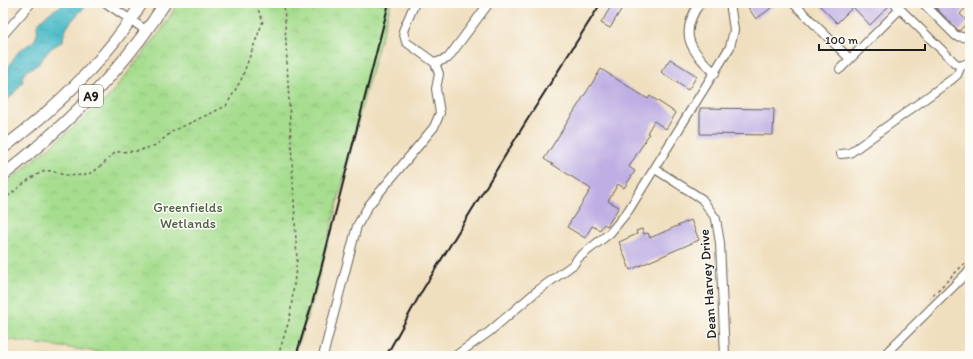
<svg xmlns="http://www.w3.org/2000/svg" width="973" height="359" font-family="Itim,sans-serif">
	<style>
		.park { fill: url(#park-crowns); stroke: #617c55 }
		.water { fill: url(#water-ripples); stroke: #366c72 }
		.building { fill: #beaee3 }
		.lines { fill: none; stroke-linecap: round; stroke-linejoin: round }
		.minor-casing { stroke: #666055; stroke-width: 10 }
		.highway-casing { stroke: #666055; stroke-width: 13 }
		.path { stroke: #666055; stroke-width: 1.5; stroke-dasharray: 3 3; stroke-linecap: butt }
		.minor { stroke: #fff; stroke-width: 8 }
		.highway { stroke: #fff; stroke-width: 11 }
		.rail { stroke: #1c1c1c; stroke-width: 2 }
		.labels { text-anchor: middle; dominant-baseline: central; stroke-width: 3; stroke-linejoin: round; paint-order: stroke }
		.shield { fill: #fdfcf7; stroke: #605f5e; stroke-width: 1 }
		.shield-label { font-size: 13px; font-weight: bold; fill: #1c1c1c }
		.park-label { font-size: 14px; fill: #4c6044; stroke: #fdfcf7 }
		.street-label { font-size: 14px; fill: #1c1c1c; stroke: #fdfcf7 }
	</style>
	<defs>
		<pattern id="park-crowns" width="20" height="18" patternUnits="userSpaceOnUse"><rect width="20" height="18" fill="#a6dd8e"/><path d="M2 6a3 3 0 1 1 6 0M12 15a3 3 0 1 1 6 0" fill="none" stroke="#8ebd7a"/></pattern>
		<pattern id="water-ripples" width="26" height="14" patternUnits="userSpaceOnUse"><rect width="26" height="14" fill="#4fbdc9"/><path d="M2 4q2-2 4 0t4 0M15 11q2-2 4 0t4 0" fill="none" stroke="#4199a2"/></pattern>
	</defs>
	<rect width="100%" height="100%" fill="#fdfcf7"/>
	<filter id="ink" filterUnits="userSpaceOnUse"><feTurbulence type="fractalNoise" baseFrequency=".025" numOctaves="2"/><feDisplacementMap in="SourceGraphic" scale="8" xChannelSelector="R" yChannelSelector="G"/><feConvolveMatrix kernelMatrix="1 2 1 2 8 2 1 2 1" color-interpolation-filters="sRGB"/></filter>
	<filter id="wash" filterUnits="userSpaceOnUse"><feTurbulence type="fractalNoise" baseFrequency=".012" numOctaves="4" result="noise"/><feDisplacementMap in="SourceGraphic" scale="16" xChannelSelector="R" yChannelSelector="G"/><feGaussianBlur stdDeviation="0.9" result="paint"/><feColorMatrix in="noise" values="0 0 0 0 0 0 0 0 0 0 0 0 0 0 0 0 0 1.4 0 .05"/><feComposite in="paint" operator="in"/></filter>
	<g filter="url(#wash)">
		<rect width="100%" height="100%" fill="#f0dfbf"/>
		<path class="park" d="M178,3H391L366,90L312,304L293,356H128L3,339V186L107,99L161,31Z"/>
		<path class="water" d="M74,3L87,4C78,16 63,25 63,41L51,48L37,65L26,71L22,77L23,82L3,106C3,85 3,74 16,55C25,42 40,47 37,24L48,14L64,4Z"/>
		<g id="blocks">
			<path class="building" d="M613,3H625L610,28L601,23Z
				M745,3H778L756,19Z
				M817,3H883L888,7L870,25L853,7L837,23Z
				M931,3H970L960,14L968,22L959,31Z
				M670,59L697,76L688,90L661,72Z
				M601,69L648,99L650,96L676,113L666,129L654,121L647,133L649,134L629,167L635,171L624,188L618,184L608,201L619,207L607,226L604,224L600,230L592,226L585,238L567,227L591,189L544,159Z
				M700,108L774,109L773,135L700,134Z
				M691,220L699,240L630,270L619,242L637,234L636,231L642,229L644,234L648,233L650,238Z"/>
		</g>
	</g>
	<g filter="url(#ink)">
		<use href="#blocks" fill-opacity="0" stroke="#666055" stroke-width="1"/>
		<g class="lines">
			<defs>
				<path id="minor" d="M106,3L147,31
					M415,3L403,31L406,42L435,63L448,58L489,3
					M700,3C678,34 690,50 715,73
					M793,3L850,59
					M894,3L955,63L961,66L970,62
					M923,3L956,36L970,38
					M3,35L31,3
					M840,69L900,9
					M841,154L850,153L951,80L957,75L961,66
					M655,169L702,199L716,219L720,243L725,356
					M323,356L357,226L369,205L434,127L440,113L436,89L439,74L435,63
					M455,356L489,332L537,291L574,264L578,258L610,233L628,211L730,47L734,30L730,3
					M883,356L970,270"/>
				<path id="highway" d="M3,148C56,108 106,59 142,3
					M3,175C17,165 30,153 43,142C90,101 132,56 165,3"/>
			</defs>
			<use href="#minor" class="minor-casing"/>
			<use href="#highway" class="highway-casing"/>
			<path class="path" d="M3,200C13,193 35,172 47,171C53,170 59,174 65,175C95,178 96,169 116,152L138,151L156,145L173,131L226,106L241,80L263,21L255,3
				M929,299L970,258
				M278,356L290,317L297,260L284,3"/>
			<use href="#minor" class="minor"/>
			<use href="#highway" class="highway"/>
			<path class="rail" d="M296,356L312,304L389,3
				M386,356L422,291L524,125L601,3"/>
		</g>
	</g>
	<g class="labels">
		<rect class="shield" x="79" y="85" width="24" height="22" rx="3"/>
		<g class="shield-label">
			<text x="91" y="96">A9</text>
		</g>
		<g class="park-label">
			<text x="188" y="207">Greenfields<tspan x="188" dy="16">Wetlands</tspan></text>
		</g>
		<g class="street-label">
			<text transform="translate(708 284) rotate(-94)">Dean Harvey Drive</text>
		</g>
	</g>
	<rect width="973" height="359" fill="none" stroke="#fdfcf7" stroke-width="16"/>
	<path d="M819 44v6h106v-6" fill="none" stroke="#1c1c1c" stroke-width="2"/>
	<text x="825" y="44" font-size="12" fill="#1c1c1c" stroke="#fdfcf7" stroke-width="3" paint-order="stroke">100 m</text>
</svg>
